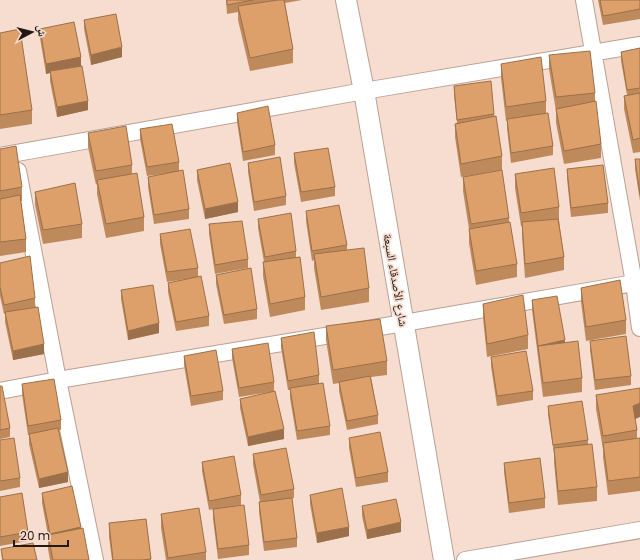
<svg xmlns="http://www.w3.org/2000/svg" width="640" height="560" font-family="Poppins,'Noto Naskh Arabic',sans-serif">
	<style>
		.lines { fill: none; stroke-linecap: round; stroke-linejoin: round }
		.minor-casing { stroke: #b8a194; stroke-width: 18 }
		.tertiary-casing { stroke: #b8a194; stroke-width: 22 }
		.minor { stroke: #fff; stroke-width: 16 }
		.tertiary { stroke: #fff; stroke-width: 20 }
		.wall { fill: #bf8a5b }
		.shaded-wall { fill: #9b704a }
		.building { fill: #dea06a; stroke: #9b704a }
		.labels { text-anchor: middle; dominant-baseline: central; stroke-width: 3.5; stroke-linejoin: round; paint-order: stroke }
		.street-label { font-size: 12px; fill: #221914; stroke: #f6ddd0 }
	</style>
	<rect width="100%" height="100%" fill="#f6ddd0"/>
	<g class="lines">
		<defs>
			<path id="minor" d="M584,0L634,283L640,328
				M0,156L364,91L640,45
				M18,171L58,380L95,560
				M0,391L58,380L404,323L640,282
				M465,560L640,530"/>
			<path id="tertiary" d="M346,0L364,91L444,560"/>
		</defs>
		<use href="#minor" class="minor-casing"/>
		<use href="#tertiary" class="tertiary-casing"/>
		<use href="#minor" class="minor"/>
		<use href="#tertiary" class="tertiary"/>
	</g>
	<path class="wall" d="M226,0H302L285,3L293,49V63L250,71L238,20V12L227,14Z
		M598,0H640V19L603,25Z
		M84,20L122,57L91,65L84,29Z
		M40,29L81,66L88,110L57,117L50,81V73L46,74L40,38Z
		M0,33L32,110V124L0,129Z
		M640,48V152L633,153L624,109V96L627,95L621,61V52Z
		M549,55L595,93V102L601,144V158L564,164L556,123V111L549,69Z
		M501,64L546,101V114L553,146V155L511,163L507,128V121H506L501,78Z
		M454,86L494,114L502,156V170L461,177L455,137V124L457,123L454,95Z
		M237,113L275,145V155L243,161L237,122Z
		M140,129L179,162V171L189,209V219L154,224L148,187V177L177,172L147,176L140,139Z
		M88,133L132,165V174L144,217V231L106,238L97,194V184L96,185L88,147Z
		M0,149L22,187V201H21L26,239V252L0,256Z
		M294,153L335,187V196L301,202L294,163Z
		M635,159H640V219V201L635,169Z
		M248,163L286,196V205L254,211L248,172Z
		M567,169L608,203V213L571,217L567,179Z
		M197,170L238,212L205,219L197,180Z
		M515,174L559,207V220L564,257V270L525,278L522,236V226H521L515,188Z
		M463,177L509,218V223L517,264V277L476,285L469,243V229L463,191Z
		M35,192L82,224V238L43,244L35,205Z
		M306,211L347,245V250L369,288V302L321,310L314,268V260L312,261L306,221Z
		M258,219L296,251V257L305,297V310L270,317L263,276V262H264L258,228Z
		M209,224L248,259V268L215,274L209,234Z
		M160,234L198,268V277L209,316V326L176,331L168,292V283L192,278L167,282L160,244Z
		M0,263L35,298V307L44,354L13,360L5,322V314H4L0,296Z
		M216,275L257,309V319L224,324L216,284Z
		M581,288L626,320V334L586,341L581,302Z
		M121,290L159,333L128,340L121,299Z
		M532,300L565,343L582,378V392L543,397L532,310Z
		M483,304L528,335V349L487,357L483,318Z
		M326,326L387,361V375L371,377L378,415V424L347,430L339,391V383L333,384L326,340Z
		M281,338L319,375V383L330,426V435L297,440L290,398V390H288L281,348Z
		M590,341L631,376V385L595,390L590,350Z
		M232,349L274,382V391L284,439L248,446L240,408V399L270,392L239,397L232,358Z
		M184,356L223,391V400L191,406L184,365Z
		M491,357L533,391V400L497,406L491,366Z
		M22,384L61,420V430H59L68,482L39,488L29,444V435H28L22,394Z
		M0,386L10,428V437L0,439Z
		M596,395L635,419L637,430V439L640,438V491L608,495L603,457V449L596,409Z
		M548,406L588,440V445L597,487V501L558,505L554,462V454L548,415Z
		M349,438L388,472V482L356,487L349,448Z
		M0,440L20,478V487L0,491Z
		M253,454L294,489V498H292L297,538V547L264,551L259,512V502H260L253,464Z
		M202,462L241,495V505L216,509L249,545V555L218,559L213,519V509L209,510L202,471Z
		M504,463L545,498V508L509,513L504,472Z
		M42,493L81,529L89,560H50L48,549V535L42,503Z
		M310,495L349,536L317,543L310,504Z
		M0,497L28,532V541L0,546Z
		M362,506L401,532L367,539L362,516Z
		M161,514L206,552V560H166L161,528Z
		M146,519L151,560H112L109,537V523Z
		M1,549L37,560H2Z"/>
	<path class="shaded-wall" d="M122,47V57L91,65V55Z
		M81,57V66L50,71V73L46,74V64Z
		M88,101V110L57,117V107Z
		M238,202V212L205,219V209Z
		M159,323V333L128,340V331Z
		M565,340V350L538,346Z
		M44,344V354L13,360V351Z
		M640,403V417L633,420V406Z
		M284,429V439L248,446V437Z
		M68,472V482L39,488V479Z
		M401,522V532L367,539V530Z
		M81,527V536L50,543V534Z
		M349,527V536L317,543V533Z"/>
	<path class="building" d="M227,0H253L227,5Z
		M278,0H284L293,49L250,58L238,6Z
		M600,0H640V9L603,16Z
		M116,14L122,47L91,55L84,20Z
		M74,22L81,57L46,64L40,29Z
		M20,29L32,110L0,115V33Z
		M640,48V88L627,90L621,52Z
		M590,51L595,93L556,97L549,55Z
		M541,57L546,101L506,107L501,64Z
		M82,66L88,101L57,107L50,71Z
		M491,81L494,114L457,120L454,86Z
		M640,93V138L633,140L624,96Z
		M596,101L601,144L564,151L556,109Z
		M268,106L275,145L243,152L237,113Z
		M548,113L553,146L511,153L507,119Z
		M496,116L502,156L461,164L455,124Z
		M172,124L179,162L147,167L140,129Z
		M126,126L132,165L96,171L88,133Z
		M16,146L22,187L0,191V149Z
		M328,148L335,187L301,192L294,153Z
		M280,157L286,196L254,202L248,163Z
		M635,159H640V195Z
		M230,163L238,202L205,209L197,170Z
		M603,165L608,203L571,208L567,169Z
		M554,168L559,207L521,213L515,174Z
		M183,170L189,209L154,215L148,177Z
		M502,170L509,218L471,224L463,177Z
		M137,173L144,217L106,224L97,180Z
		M75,183L82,224L43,230L35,192Z
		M20,195L26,239L0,242V199Z
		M339,205L347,245L312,251L306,211Z
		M291,213L296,251L265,257L258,219Z
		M558,219L564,257L525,264L522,222Z
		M242,221L248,259L215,265L209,224Z
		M510,222L517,264L476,271L469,229Z
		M190,229L198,268L167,272L160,234Z
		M364,248L369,288L321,297L314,254Z
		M30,256L35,298L4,305L0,287V263Z
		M300,257L305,297L270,304L263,262Z
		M251,268L257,309L224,315L216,275Z
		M201,276L209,316L176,322L168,283Z
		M620,280L626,320L586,327L581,288Z
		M153,285L159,323L128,331L121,290Z
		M523,295L528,335L487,344L483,304Z
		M557,296L565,340L538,346L532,300Z
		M38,307L44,344L13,351L5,312Z
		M380,319L387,361L333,370L326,326Z
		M314,332L319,375L288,381L281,338Z
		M626,336L631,376L595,380L590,341Z
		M578,341L582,378L543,383L538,346Z
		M268,343L274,382L239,388L232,349Z
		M216,350L223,391L191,396L184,356Z
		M526,351L533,391L497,396L491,357Z
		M370,376L378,415L347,421L339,382Z
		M54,379L61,420L28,426L22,384Z
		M323,383L330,426L297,431L290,388Z
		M0,386H2L10,428L0,430Z
		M640,388V403L633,406L637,430L603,436L596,395Z
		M275,391L284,429L248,437L240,399Z
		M582,401L588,440L553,445L548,406Z
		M58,428L68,472L39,479L29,434Z
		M380,432L388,472L356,478L349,438Z
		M14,438L20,478L0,481V440Z
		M640,438V477L608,481L603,443Z
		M592,444L597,487L558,491L554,448Z
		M286,448L294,489L261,495L253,454Z
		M234,456L241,495L209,501L202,462Z
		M540,458L545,498L509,503L504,463Z
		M72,486L81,527L50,534L42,493Z
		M342,488L349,527L317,533L310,495Z
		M22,493L28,532L0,537V497Z
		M292,498L297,538L264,542L259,502Z
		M396,499L401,522L367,530L362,506Z
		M244,505L249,545L218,549L213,509Z
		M199,508L206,552L168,558L161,514Z
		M146,519L151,559L142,560H113L109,523Z
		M83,528L89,560H53L48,535Z
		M33,543L37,560H3L1,549Z"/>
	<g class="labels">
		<g class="street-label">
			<text transform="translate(396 280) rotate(80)">شارع الأصدقاء السبعة</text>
		</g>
	</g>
	<g transform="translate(32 32) rotate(83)" stroke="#f6ddd0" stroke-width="3" paint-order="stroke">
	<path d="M0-3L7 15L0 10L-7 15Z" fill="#221914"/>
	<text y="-6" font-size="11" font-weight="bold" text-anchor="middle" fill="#221914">ش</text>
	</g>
	<path d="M14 540v6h54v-6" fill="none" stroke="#221914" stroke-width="2"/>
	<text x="20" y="540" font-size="12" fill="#221914" stroke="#f6ddd0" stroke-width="3" paint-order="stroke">20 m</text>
</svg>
